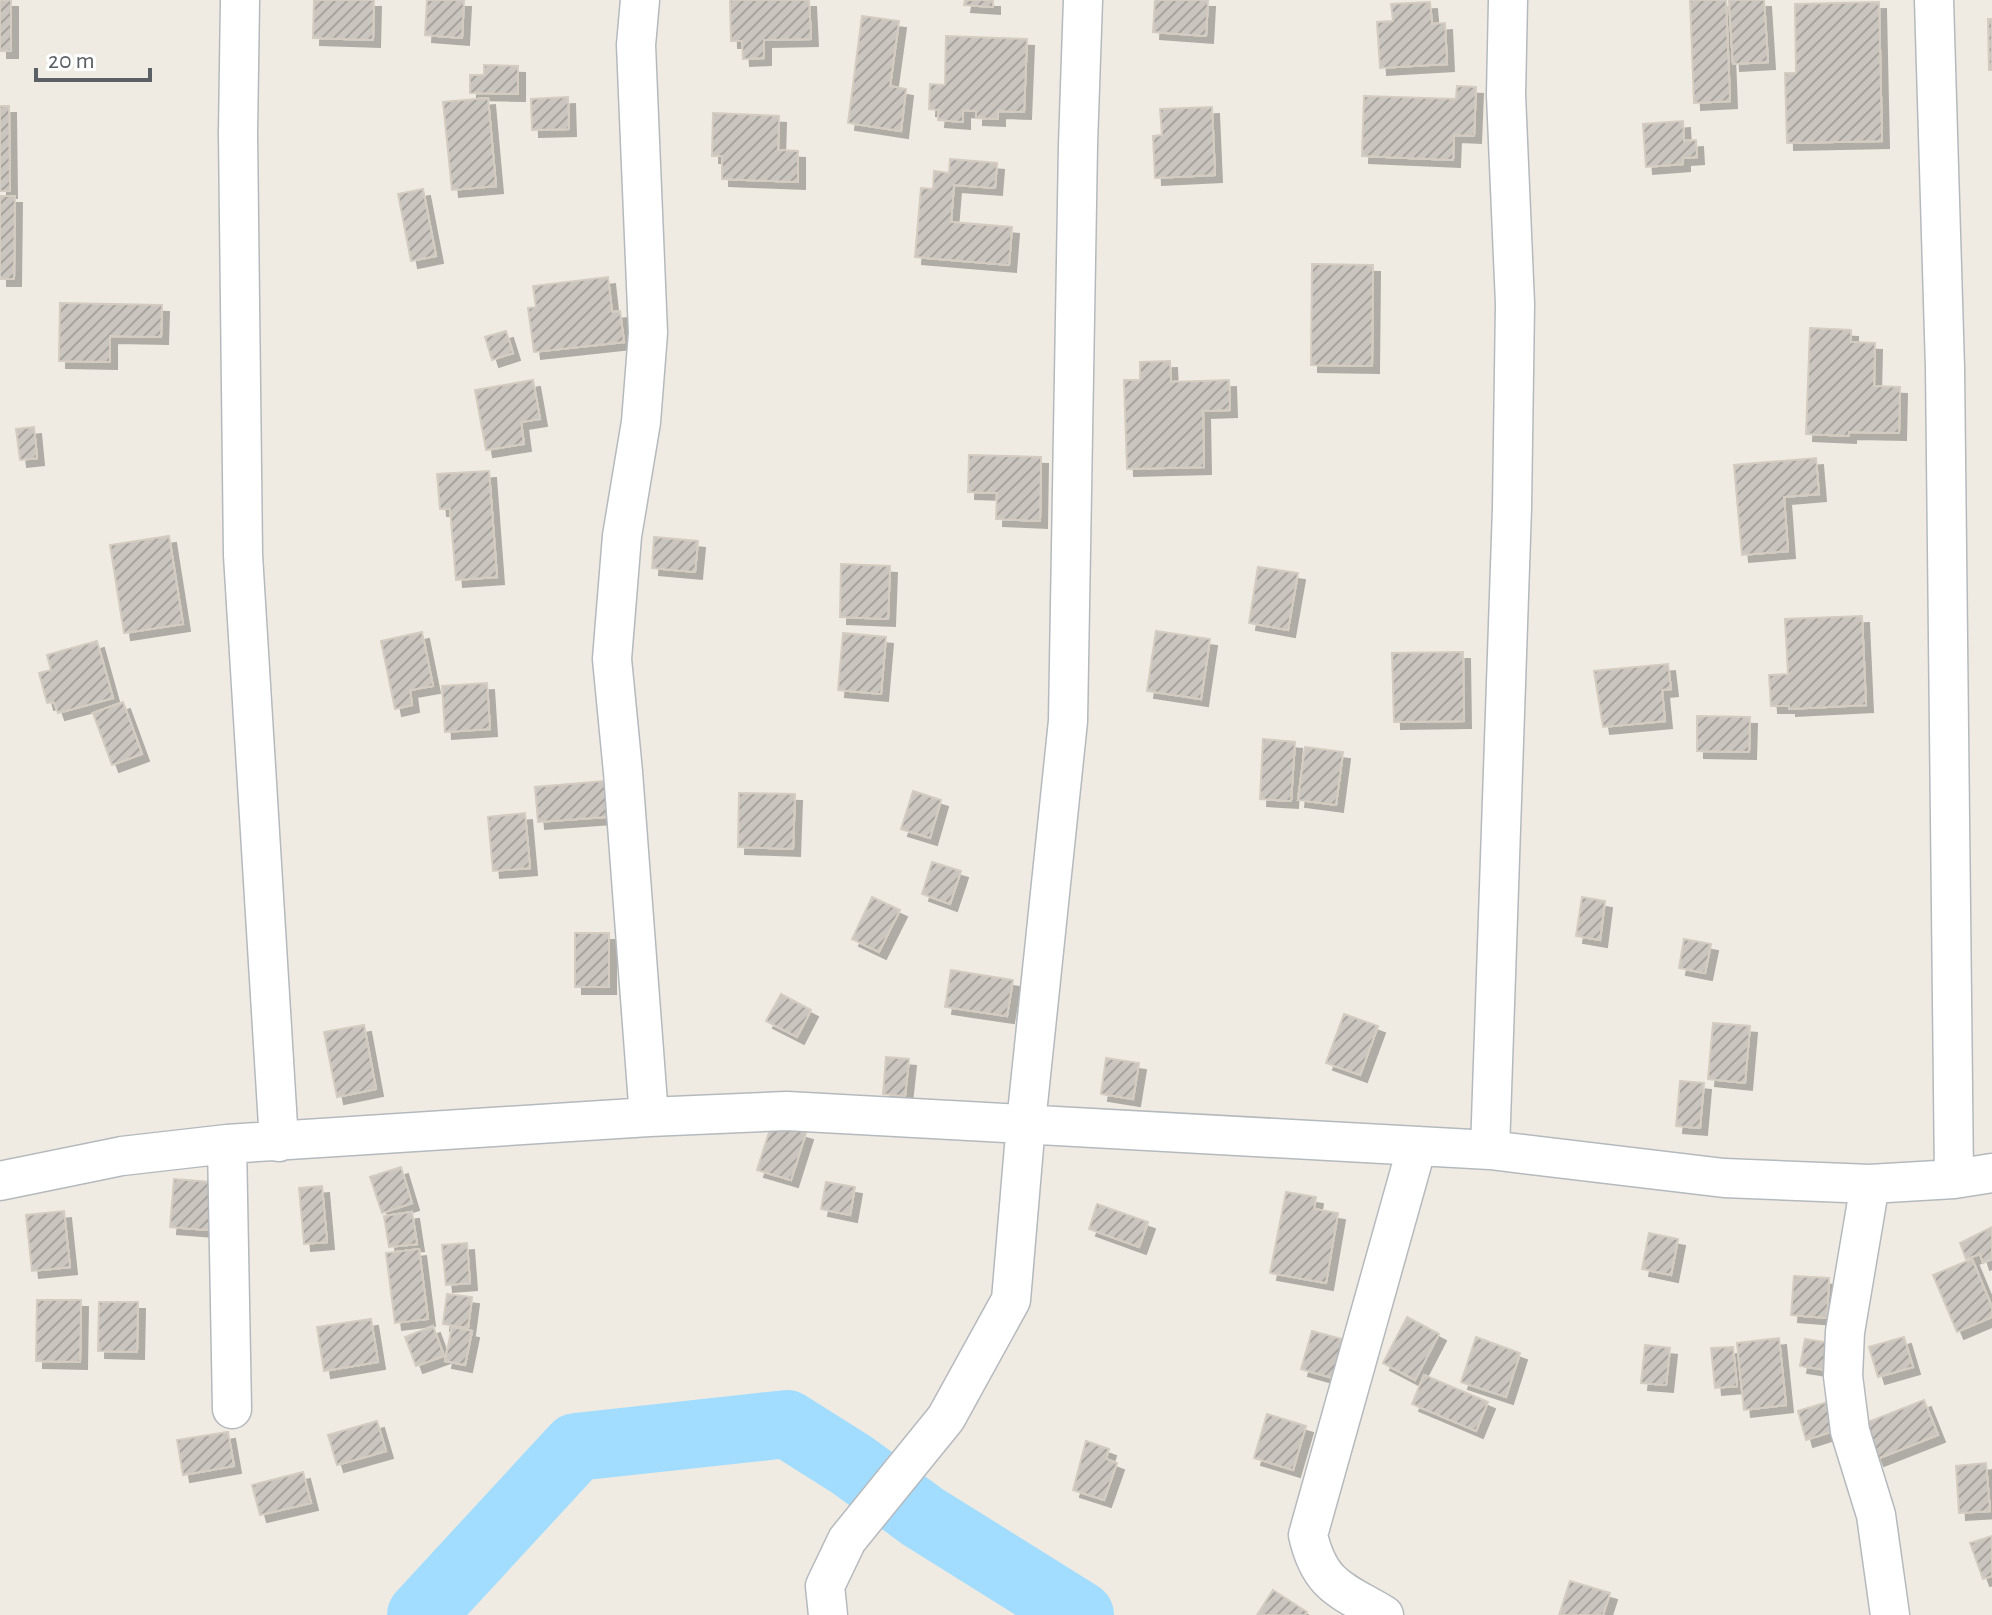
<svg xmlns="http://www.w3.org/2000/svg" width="1992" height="1615" font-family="'Alegreya Sans',sans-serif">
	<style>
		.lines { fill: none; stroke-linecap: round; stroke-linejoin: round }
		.river { stroke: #a2ddff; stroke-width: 68 }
		.building { fill: url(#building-hatch); stroke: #d4ccc0; stroke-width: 2; filter: url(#shadow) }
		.minor-casing { stroke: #b5b9be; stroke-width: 41 }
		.minor { stroke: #fff; stroke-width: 38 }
	</style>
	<defs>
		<pattern id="building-hatch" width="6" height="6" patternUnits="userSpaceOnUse" patternTransform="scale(2)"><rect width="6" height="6" fill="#cac5bf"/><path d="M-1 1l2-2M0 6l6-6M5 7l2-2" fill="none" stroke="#a7a39f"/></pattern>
		<filter id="shadow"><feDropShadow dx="7" dy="7" stdDeviation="0" flood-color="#0004"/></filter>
	</defs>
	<rect width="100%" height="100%" fill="#efebe2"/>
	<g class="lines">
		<path class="river" d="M421,1615L576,1447L787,1424L852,1465L923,1517L1080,1615"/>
	</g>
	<path class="building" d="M0,0H11V51H0Z
		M314,0H374L373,40L313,38Z
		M427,0H464L462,38L425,35Z
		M730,0H809L811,39L764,40V58L743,59L742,41H731Z
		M965,0H993V7L964,5Z
		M1155,0H1208L1206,36L1153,32Z
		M1690,0H1726L1730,101L1694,103Z
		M1729,0H1764L1768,62L1733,64Z
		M1430,2L1432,24L1445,23L1447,64L1380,68L1377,22L1393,21L1391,4Z
		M1879,2L1882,141L1787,143L1785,73H1796L1795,4Z
		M862,16L899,21L890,86L906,89L901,131L848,123Z
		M1988,19H1992V70H1989Z
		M946,36L1027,39L1024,112L998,111V119L976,118V111L963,110V122L938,120L939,110L929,109L930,84L945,85Z
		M484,65L518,66V94L470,93V75H484Z
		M1457,86L1476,87L1474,136L1454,135L1453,160L1362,156L1364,96L1456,99Z
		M568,97L569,129L532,130L531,99Z
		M488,98L496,186L452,190L443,102Z
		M0,106H9L10,191H0Z
		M1212,107L1215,175L1155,178L1153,136L1162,135L1160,109Z
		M713,113L779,116L778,150L798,151V182L722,179V156H712Z
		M1683,121L1684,141L1696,140L1697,157L1683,158V164L1646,167L1643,124Z
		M950,159L997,163L995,188L954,185L951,222L1012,227L1009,265L915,257L921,188L933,189L934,171L949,173Z
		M423,189L436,256L411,261L398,194Z
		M0,196H15L14,279H0Z
		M1312,264L1373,265L1372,366L1311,365Z
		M608,277L612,312L620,311L624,342L534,352L528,308L536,307L533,286Z
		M60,303L162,305L161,337L110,336V362L59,361Z
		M1810,328L1851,330V342L1875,343L1874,386L1900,387L1899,433L1849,432V436L1806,434Z
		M506,331L513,353L492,360L485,337Z
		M1170,361L1171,382L1229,380L1230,410L1203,411L1204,467L1127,469L1124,380H1140V362Z
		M533,380L540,419L521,422L524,444L486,450L475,390Z
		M34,427L37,458L20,460L16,429Z
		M969,455L1041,457L1040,521L996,519L997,493L968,492Z
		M1816,458L1819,494L1784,497L1788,551L1742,555L1734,465Z
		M489,471L497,577L456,580L450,509H440L437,474Z
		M169,536L183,624L124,633L110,545Z
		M654,537L698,541L695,572L652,568Z
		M841,564L890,566L888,619L840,617Z
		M1258,567L1298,573L1288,630L1249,623Z
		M1862,616L1866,705L1789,709V706H1771L1769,675L1788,674L1785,619Z
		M1156,631L1210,639L1201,699L1147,691Z
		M422,632L433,686L410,690L412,705L395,709L381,641Z
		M843,633L886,637L881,694L838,690Z
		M97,641L113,698L58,713L54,702L47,703L39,673L51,670L47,655Z
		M1463,652L1464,721L1394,722L1392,653Z
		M1668,664L1671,689L1662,690L1665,721L1603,727L1594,671Z
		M487,683L490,729L445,732L442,686Z
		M123,702L142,754L112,765L93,713Z
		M1697,716L1750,717L1749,752L1697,751Z
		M1263,739L1295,742L1291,801L1260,799Z
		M1305,747L1343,752L1336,805L1298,800Z
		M616,780L619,816L538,822L535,787Z
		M913,791L941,800L930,838L901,829Z
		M739,793L795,794L793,849L738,847Z
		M525,813L530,868L493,871L488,817Z
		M932,862L961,871L950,904L922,894Z
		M872,897L900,910L879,952L852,939Z
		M1582,897L1605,901L1600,940L1576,936Z
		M575,933H609V987H575Z
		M1684,939L1711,944L1705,973L1679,968Z
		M951,970L1013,980L1007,1016L945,1007Z
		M781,994L811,1010L797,1037L766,1021Z
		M1344,1014L1378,1026L1360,1075L1326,1063Z
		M1713,1023L1750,1026L1745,1083L1708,1079Z
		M364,1025L376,1089L337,1097L324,1032Z
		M886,1057L909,1059L905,1096L883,1094Z
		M1106,1058L1139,1063L1133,1099L1101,1094Z
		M1680,1081L1704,1083L1700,1128L1676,1126Z
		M772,1123L806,1133L791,1180L757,1170Z
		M401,1167L412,1203L382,1213L370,1177Z
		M174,1179L223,1183L220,1231L170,1227Z
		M826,1182L855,1187L850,1215L821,1209Z
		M322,1186L327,1242L304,1244L299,1188Z
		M1286,1192L1316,1197L1314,1209L1338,1213L1326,1283L1270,1273Z
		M1097,1204L1148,1222L1139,1247L1089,1229Z
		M64,1211L70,1267L32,1271L26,1215Z
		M412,1212L417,1244L389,1247L384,1216Z
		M1992,1227V1259L1983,1263L1980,1254L1966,1259L1960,1243Z
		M1649,1233L1678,1239L1671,1275L1642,1269Z
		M467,1243L470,1283L446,1285L442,1245Z
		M419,1249L428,1319L395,1323L386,1253Z
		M1972,1259L1992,1307V1317L1957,1332L1933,1275Z
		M1794,1276L1829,1278L1827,1318L1791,1315Z
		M447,1294L472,1297L468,1328L443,1324Z
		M37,1300H81L80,1362L36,1361Z
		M99,1302H138L137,1352L98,1351Z
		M1407,1317L1439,1334L1415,1380L1383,1363Z
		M371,1319L378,1362L324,1371L317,1327Z
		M433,1326L444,1356L416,1366L405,1337Z
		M452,1327L472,1331L465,1365L445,1361Z
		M1312,1331L1353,1342L1343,1381L1301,1369Z
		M1476,1337L1520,1353L1506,1397L1461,1382Z
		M1904,1337L1913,1367L1878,1377L1869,1347Z
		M1779,1338L1786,1405L1744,1410L1737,1343Z
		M1805,1339L1837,1344L1833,1371L1800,1366Z
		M1645,1345L1670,1348L1666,1385L1641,1383Z
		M1733,1347L1737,1386L1715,1388L1711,1348Z
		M1424,1375L1488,1402L1476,1431L1412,1404Z
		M1924,1400L1938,1435L1877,1459L1863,1424Z
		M1831,1401L1840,1429L1806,1440L1798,1411Z
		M1267,1414L1306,1426L1293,1470L1254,1458Z
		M377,1421L386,1451L337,1465L328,1435Z
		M228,1432L234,1466L183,1475L177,1440Z
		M1086,1441L1109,1449L1106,1459L1117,1463L1104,1500L1073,1490Z
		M1986,1463L1990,1511L1959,1513L1956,1466Z
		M303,1472L311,1503L260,1515L252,1485Z
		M1992,1536V1576L1983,1579L1970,1543Z
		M1570,1581L1610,1593L1603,1615H1559Z
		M1273,1590L1307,1612L1305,1615H1257Z"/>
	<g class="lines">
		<defs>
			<path id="minor" d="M240,0L238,133L243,555L279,1142
				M640,0L636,45L648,333L641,422L622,536L612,659L623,772L649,1117
				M1934,0L1945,368L1954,1179
				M227,1144L232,1409
				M1490,1150L1512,508L1515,304L1506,95L1508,0
				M0,1181L122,1156L227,1144L649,1117L787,1111L1490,1150L1724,1178L1870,1184L1954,1179L1992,1173
				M1870,1184L1845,1332L1843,1376L1850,1431L1876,1515L1890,1615
				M828,1615L825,1586L847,1540L946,1418L1011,1300L1026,1123L1068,721L1078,145L1083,0
				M1384,1615C1342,1590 1320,1587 1308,1535L1417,1146"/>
		</defs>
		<use href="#minor" class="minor-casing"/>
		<use href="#minor" class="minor"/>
	</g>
	<path d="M36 68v12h114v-12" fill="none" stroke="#5a6064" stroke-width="4"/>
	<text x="48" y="68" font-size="24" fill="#5a6064" stroke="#ffffff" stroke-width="6" paint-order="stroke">20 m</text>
</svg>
